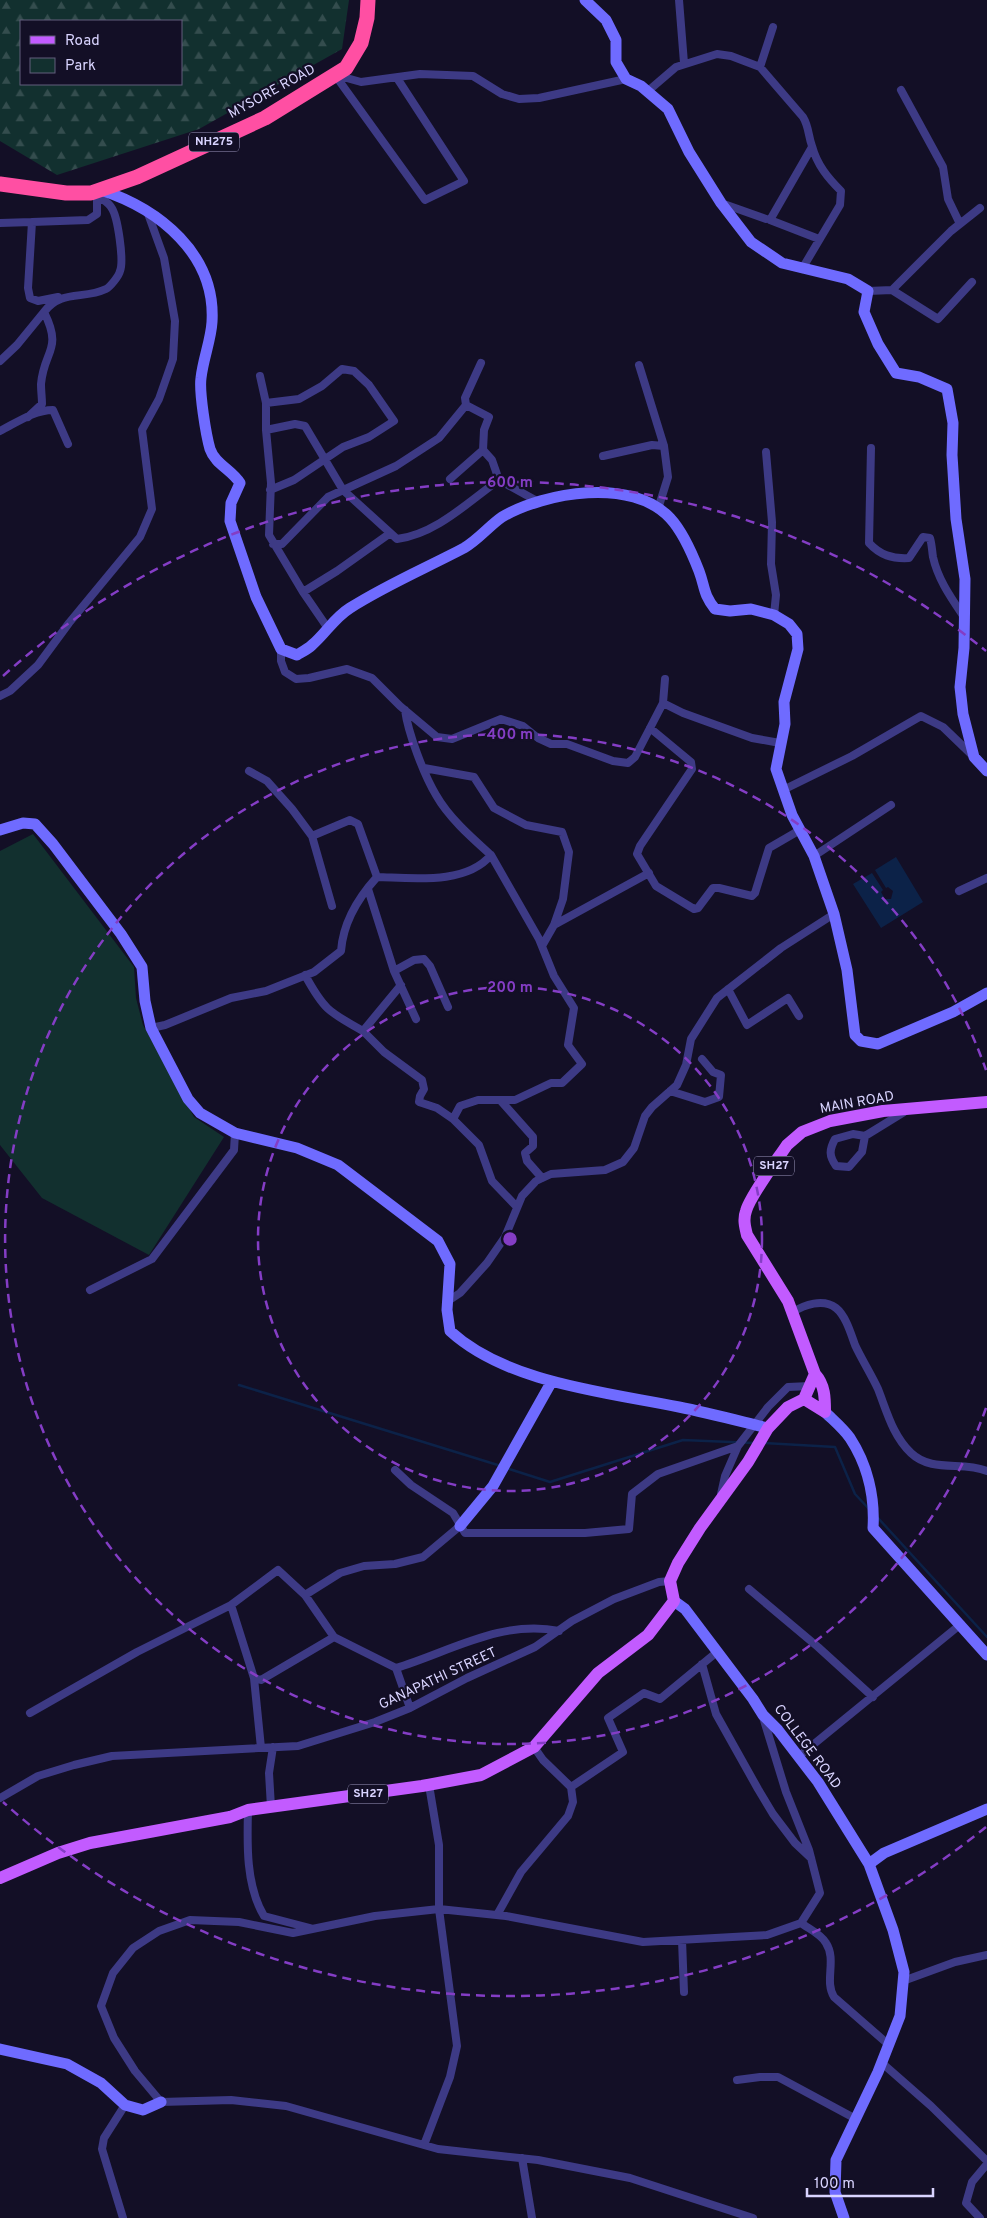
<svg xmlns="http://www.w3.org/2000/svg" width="987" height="2218" font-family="Overpass,sans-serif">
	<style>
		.forest { fill: url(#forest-firs); fill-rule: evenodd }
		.green { fill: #12302f }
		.water { fill: #0c2248 }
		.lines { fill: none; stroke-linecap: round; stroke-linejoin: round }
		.stream { stroke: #0c2248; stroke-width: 2.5 }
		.street { stroke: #3d3a85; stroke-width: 8 }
		.secondary { stroke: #6f6bff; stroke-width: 11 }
		.primary { stroke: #c25bff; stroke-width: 12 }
		.highway { stroke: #ff4fa3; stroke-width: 15 }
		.ring { fill: none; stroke: #843dc5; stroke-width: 2.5; stroke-dasharray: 9 6 }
		.labels { text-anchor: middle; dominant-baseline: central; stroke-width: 4.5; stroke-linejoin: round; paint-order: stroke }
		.shield { fill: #130f26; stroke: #9e99be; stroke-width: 1 }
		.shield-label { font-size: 12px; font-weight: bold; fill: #d9d4ff }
		.street-label { font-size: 14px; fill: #d9d4ff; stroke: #130f26 }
		.centre { fill: #843dc5; stroke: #130f26; stroke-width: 2.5 }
		.ring-label { font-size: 15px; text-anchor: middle; font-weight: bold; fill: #843dc5; stroke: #130f26; stroke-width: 4.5; stroke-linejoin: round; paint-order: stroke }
	</style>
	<defs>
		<pattern id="forest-firs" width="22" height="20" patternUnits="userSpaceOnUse" patternTransform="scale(1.25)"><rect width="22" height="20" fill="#12302f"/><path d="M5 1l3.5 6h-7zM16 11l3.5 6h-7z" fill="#344d4e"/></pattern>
	</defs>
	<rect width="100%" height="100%" fill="#130f26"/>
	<path class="forest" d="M0,0H349L342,49L199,129L57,175L0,141ZM21,21H181V84H21Z"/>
	<path class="green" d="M33,834L134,967L136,998L143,1025L194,1117L224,1137L149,1255L42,1198L0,1145V851Z"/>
	<path class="water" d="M896,857L923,902L881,928L853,884L872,873L883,890L881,892L885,899H891L893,891L888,887L886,888L875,870Z"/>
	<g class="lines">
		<path class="stream" d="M239,1385L501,1466
			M764,1443L835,1447L855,1494L869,1509
			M506,1468L550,1482L683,1440L754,1443
			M878,1518L987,1637"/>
		<path class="street" d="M679,0L684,63
			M760,67L773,27
			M335,75L425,200L464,181L397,78
			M336,75L361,82L420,74L473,76L502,94L519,99L539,98L626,79
			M901,90L943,167L948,199L960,224
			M648,91L676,67L717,54L731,56L760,67L803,117C809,127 808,135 812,146C817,165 828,178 841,191L840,205L802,269
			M812,147L770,220L819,239
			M721,203L766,219
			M0,223L32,222
			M892,290L938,319L972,282
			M868,291L892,290L951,231L980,208
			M58,297L38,301L30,298L28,288L32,222L88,220L97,214V195
			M0,361L17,345L44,312
			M639,365L664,446L668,477L658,509
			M260,376L266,403V430L271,483L269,535L303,592L327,627
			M266,403L299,399L322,386L342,369L354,371L369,385L394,421L369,437L343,447L294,480L270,490
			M28,417L42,404C42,398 41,391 41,384C44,350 63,350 44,312C62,289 83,300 106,289C110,287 119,276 120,271C124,261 118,216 111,207C108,202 98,196 93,194
			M266,430L295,424L305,426L343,490L397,539C436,534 468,502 499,480L537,501
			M0,431C16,423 34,410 53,410L68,444
			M871,448L869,543C880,555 892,559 909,558L923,537L930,538C932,545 932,551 933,557C938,580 952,599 964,617
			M483,450L492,460L499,480
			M766,452L772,522L771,564L776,595L774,615
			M603,456L652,445L664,446
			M450,479L483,450L484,430L489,417L466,405
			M273,544H282L328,497L396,466L439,438L466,405L465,398L481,363
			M303,592L337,571L389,534
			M281,649V661L285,672L296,679L309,678L347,669L372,678L400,706L437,737L452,739L501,719L523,726L538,738L551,744H567L613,761L628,763L635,757L663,703L665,679
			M0,696L10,691L38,665L69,623L140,537L152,509L142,430L159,399L173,359L175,321L164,258L147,211
			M663,703L683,713L752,738L780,743
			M650,728L691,762L692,769L640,846L637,854L656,886L694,909L698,908L713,888H719L752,896L755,893L769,848L800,830
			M424,768L474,777L494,808L526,825L562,832L569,852L563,899L554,925L542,946
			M249,771L267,781L292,809L312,836L332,906
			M783,790L852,756L921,716L943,727L971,754
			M312,836L350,820L358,824L377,877
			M814,856L891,805
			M368,889L394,971L416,1019
			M959,891L987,878
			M554,925L649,873
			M394,971L414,960L424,959L430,966L448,1007
			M305,975C324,1010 329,1012 363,1031
			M401,985L363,1031L384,1052L422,1080L424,1089L420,1096L419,1102L437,1108L453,1119L479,1145L492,1181L517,1207
			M728,989L747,1025L788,998L799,1016
			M151,1028L165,1025L231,998L266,991L314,972L341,951C343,923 358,898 377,877C413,878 466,885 491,855C472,838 449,818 436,795C424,775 408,733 405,710
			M670,1091L705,1102L719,1097L721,1075L713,1072L702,1059
			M501,1101L533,1137V1146L525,1153L527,1161L542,1178
			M453,1119L460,1106L478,1100H515L551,1083H562L582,1064L568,1045L574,1008L554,976L539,939L491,855
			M865,1136L853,1134L835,1139C829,1150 829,1156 836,1166L849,1167L862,1152L865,1136L904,1112
			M90,1290L152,1259L234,1150L235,1133
			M448,1301L460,1293L487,1263L505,1237L522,1196L536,1181L551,1174L605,1170L623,1162L634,1148L645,1116L652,1107L677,1085L686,1065L691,1039L717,998L781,948L834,914
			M793,1312C804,1305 823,1298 836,1308C846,1316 851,1334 855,1345C862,1360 871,1374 878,1389C887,1412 893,1436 911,1453C932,1473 962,1461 987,1471
			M738,1446L768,1407L788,1387L810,1386
			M395,1470L411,1485L453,1513L465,1533H585L629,1529L632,1494L658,1474L738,1446L725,1476L721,1494
			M749,1589L818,1647L873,1697
			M305,1595L340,1573L364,1566L395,1564L423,1557L460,1526
			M231,1605L278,1570L305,1595L334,1637
			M702,1664L716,1714L758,1789L773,1814L795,1843L811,1858
			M396,1668L410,1708
			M254,1678L261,1748
			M30,1713L137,1652L231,1605L254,1678L261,1680L334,1637L396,1668C449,1652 502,1619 559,1631
			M534,1747L543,1760L571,1787
			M798,1757L961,1624
			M0,1798L38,1776L74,1765L112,1756L298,1746L375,1722L410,1708L467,1678L535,1647L572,1621L614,1599L659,1582L670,1581
			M271,1807L269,1773L273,1747
			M248,1810C247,1845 246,1886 264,1916L310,1928
			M497,1915L521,1872L568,1816L573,1802L571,1787L623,1752L608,1718L644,1693L660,1699L717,1652
			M801,1923C809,1929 821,1934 826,1943C837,1960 824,1981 834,1997L889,2045
			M682,1940L684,1992
			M903,1981L955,1962L987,1955
			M882,2063L931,2106L987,2161
			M737,2080L760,2077H778L856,2119
			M424,2145L450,2077L457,2046L439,1909V1845L429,1785
			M522,2158L532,2218
			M123,2218L102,2149L104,2138L125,2105
			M753,2218L630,2178L538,2160L438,2149L286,2106L231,2100L161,2102L135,2071L114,2038L101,2006L113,1973L133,1948L159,1931L190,1920L239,1922L293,1933L375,1916L439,1909L506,1916L643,1942L767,1935L801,1923L820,1893L809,1850L786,1792L763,1717
			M980,2218L966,2203L972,2182L987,2164"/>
		<path class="secondary" d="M585,0L606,20L616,40V62L626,79L641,86L668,109L689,152L721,203L751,242L782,263L848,279L868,291L864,312L878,344L896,373L919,377L947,389L953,423L952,455L956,519L965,579L964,648L960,687L963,714L974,757L987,771
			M101,190C159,209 216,254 212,322C211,340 203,359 201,378C199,392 206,435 210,449C215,464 232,470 240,483L231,503L230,521L256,597L281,649L297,655C302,652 308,649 312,645C326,633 334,618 350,608C386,585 426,568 464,548C478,540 489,526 502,517C545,492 632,477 670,518C683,532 692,553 699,571C705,587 703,594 715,609L730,611L751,609L774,615L789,624L797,634L798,649L784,702L785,724L776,769L792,815L814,856L834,914L847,970L855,1035L861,1041L878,1044L953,1012L987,993
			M0,830L23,823L35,824L53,844L121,934L142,967L145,1001L151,1028L188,1099L200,1113L235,1133L297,1148L338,1165L438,1241L450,1264L447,1310L450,1331C507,1383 605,1392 679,1407C709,1413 739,1421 768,1428
			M825,1412C833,1420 843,1428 850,1438C867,1464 875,1496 873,1528L987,1655
			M460,1526L493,1486L552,1381
			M674,1601L685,1609L753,1699L763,1715L778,1730L818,1782L869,1864L893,1930L904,1972L900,2016L878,2072L836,2160L835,2192L844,2218
			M869,1864L884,1853L987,1809
			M0,2049L67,2064L101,2083L125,2105L143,2110L161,2102"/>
		<path class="primary" d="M815,1374L788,1301L747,1235C745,1227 743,1219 746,1211C750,1196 777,1160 787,1145L802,1132L830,1121L883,1111L987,1102
			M815,1374C825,1385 825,1398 825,1412L804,1399Z
			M0,1878L58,1853L90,1843L230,1817L248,1810L422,1786L481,1775L534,1747L598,1673L648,1635L674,1601L670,1581L678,1563L700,1528L748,1462L768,1428L788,1407L804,1399"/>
		<path class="highway" d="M0,184L66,193H91L137,177L265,118L346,68L361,43L367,18L368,0"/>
	</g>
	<g class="ring">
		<circle cx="510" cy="1239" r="252"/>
		<path d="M986 1408A505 505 0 1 1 986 1070"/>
		<path d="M986 1827A757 757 0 0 1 3 1802M3 676A757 757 0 0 1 986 651"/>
	</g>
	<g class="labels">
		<g class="shield">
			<rect x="189" y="132.5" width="50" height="19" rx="4"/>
			<rect x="754" y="1156.5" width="40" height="19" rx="4"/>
			<rect x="348" y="1784.5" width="40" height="19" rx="4"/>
		</g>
		<g class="shield-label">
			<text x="214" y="142">NH275</text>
			<text x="774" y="1166">SH27</text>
			<text x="368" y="1794">SH27</text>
		</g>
		<g class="street-label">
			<text transform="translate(272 92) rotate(-29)">MYSORE ROAD</text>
			<text transform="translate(857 1103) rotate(-10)">MAIN ROAD</text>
			<text transform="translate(438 1679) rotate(-25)">GANAPATHI STREET</text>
			<text transform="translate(807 1747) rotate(53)">COLLEGE ROAD</text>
		</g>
	</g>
	<circle cx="510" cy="1239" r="8" class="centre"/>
	<g class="ring-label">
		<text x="510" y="487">600 m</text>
		<text x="510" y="739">400 m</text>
		<text x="510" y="992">200 m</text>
	</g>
	<rect x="20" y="20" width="162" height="65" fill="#130f26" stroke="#625e7d"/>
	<rect x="30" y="36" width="25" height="8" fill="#c25bff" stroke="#625e7d"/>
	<text x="65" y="45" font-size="15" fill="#d9d4ff">Road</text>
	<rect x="30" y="58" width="25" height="15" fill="#12302f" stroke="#625e7d"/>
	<text x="65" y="70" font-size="15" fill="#d9d4ff">Park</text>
	<path d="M807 2188v8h126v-8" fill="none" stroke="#d9d4ff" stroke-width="2.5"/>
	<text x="814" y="2188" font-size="15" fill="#d9d4ff" stroke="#130f26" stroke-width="4" paint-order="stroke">100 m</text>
</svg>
